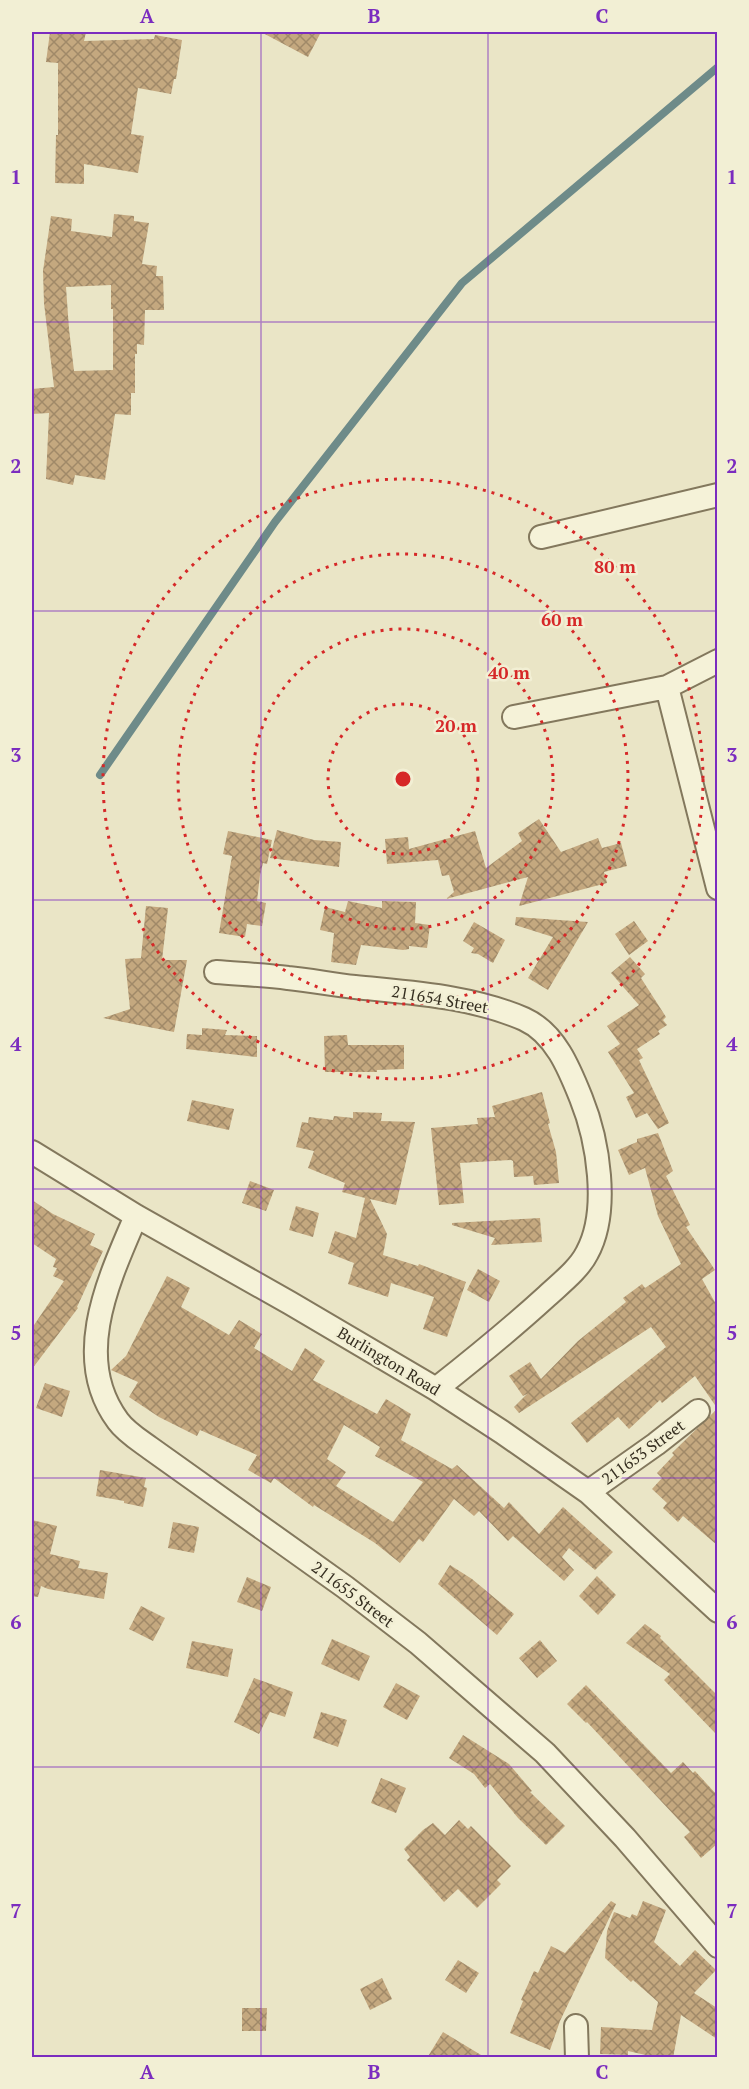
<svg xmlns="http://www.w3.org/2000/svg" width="749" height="2089" font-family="'PT Serif',serif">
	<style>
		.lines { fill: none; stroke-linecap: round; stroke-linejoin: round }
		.stream { stroke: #6e8b89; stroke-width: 8 }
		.building { fill: url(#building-cross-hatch); fill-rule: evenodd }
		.minor-casing { stroke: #83785d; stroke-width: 26 }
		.minor { stroke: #f5f2d8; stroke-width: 22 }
		.grid { fill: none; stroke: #7b2cbf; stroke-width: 1.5; stroke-opacity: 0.55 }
		.ring { fill: none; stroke: #d62828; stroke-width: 3; stroke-dasharray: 3 6 }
		.labels { text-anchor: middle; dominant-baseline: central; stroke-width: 5; stroke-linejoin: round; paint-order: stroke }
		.street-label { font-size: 16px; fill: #352e20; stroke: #f2efd4 }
		.centre { fill: #d62828; stroke: #f2efd4; stroke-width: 3 }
		.ring-label { font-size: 18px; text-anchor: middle; font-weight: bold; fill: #d62828; stroke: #f2efd4; stroke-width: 5; stroke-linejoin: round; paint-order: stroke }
		.neatline { fill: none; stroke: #7b2cbf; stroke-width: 2 }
		.grid-label { font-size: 20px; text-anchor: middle; font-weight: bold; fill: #7b2cbf }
	</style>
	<defs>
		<pattern id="building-cross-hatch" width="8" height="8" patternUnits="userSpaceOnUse" patternTransform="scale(1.5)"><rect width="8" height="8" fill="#c4a87f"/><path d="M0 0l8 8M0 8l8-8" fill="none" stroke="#a08968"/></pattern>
	</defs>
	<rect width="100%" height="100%" fill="#eae5c6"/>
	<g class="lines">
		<path class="stream" d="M100,775L275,522L462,283L718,67"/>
	</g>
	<path class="building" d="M50,32H86L84,41L154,39L155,35L182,40L176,79H174L171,94L138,88L131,134L144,136L138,173L84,164V184L55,183L56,135H58V63L46,62Z
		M261,32H321L308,57Z
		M114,214L134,216V221L149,223L142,264L157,266L156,276H163L164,310H145L144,345L137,344V354H135V393H131V415L115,414L105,480L75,475L73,485L46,479L49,413L32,414V389L54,387L44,303L43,271L51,216L72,219L71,231L112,237ZM111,285V309H113V370L74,371L69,329L66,287Z
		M539,819L561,852L598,838L602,848L621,843L627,866L604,872L607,883L519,906L528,877L446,899L454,892L449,875L442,876L438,860L387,864L385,839L408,837L409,849L475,831L486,868L522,841L518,833Z
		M277,830L314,840L341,842L339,867L270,858Z
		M228,831L272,840L267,864L263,863L260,875L257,901L266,903L262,926L247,924L245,937L219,933L232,856L223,854Z
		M348,901L382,908V901L416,902L415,923L430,925L427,948L409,946V949L403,950L361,945L356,965L331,962L334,933L320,930L325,907L345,912Z
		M146,906L168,908L162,960H187L174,1032L103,1018L130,1009L125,959L141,958Z
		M516,917L588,922L548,990L528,978L553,937L515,925Z
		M634,921L648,941L629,955L615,934Z
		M474,922L505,940L493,963L478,954L471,953L474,948L463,941Z
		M630,957L645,974L641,978L666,1017L663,1020L667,1025L658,1031L660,1034L637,1049L643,1058L639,1060L669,1123L658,1129L647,1113L636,1118L626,1097L634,1093L608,1052L620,1044L607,1026L639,1005L611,973Z
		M202,1028L227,1030L225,1035L257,1036V1057L186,1049L187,1034L202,1035Z
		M347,1035L348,1045H404V1069L377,1070V1072H325L324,1036Z
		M542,1092L550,1123L548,1124L556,1152L559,1183L534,1185L533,1176L514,1177L513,1161L511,1160L460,1163L464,1203L439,1205L431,1128L478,1124L477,1118L495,1117L492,1106Z
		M192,1100L234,1109L229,1130L187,1121Z
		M353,1112L382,1113L381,1121L415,1122L396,1205L370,1199L387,1234L383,1255L418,1266L419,1264L466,1282L447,1337L423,1329L434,1297L391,1283L388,1297L348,1284L354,1263L328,1253L335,1231L356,1238L365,1198L342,1192L345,1183L308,1168L314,1151L296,1147L302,1122L308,1123L309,1117L333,1120L334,1116L353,1118Z
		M658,1133L673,1171L666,1176L690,1225L686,1227L715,1270L702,1279L717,1306V1408L695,1376L662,1403L660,1400L629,1429L618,1417L587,1443L571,1423L666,1347L651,1327L519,1413L514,1407L527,1394L523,1396L509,1376L530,1362L541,1379L578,1341L626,1302L623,1298L642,1284L645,1288L681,1264L658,1216L645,1168L629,1175L618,1150L637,1142V1139Z
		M250,1181L274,1190L266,1211L242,1203Z
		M32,1200L53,1214L95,1234L90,1245L103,1251L77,1307L78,1308L32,1369V1328L64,1281L53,1276L57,1268L53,1267L56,1259L32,1243Z
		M296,1206L319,1213L313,1237L289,1230Z
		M540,1218L542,1242L491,1245L495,1238L452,1225V1223Z
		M478,1269L500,1281L489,1302L467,1290Z
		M167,1276L190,1288L181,1307L229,1335L239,1320L262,1334L254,1348L292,1371L305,1348L325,1361L313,1380L377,1414L386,1399L411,1414L401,1440L452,1469L457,1465L504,1508L509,1502L539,1534L563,1507L613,1552L595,1570L569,1548L562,1557L574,1570L564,1581L513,1536L508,1541L479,1511L474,1516L454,1499L423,1542L419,1539L400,1563L375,1543L314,1505L313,1507L274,1478L271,1483L248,1470L257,1455L200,1430L197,1436L159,1417L129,1397L138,1382L111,1370L126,1356ZM344,1425L380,1447L375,1456L423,1482L393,1522L336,1486L346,1472L327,1459Z
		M45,1383L70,1391L62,1417L36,1408Z
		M717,1409V1545L683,1516L678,1522L663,1508L667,1503L652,1489L662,1478L657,1473L674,1455L672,1453Z
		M100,1470L146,1478L144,1487L147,1488L143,1507L124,1503V1501L96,1496Z
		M32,1520L57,1526L50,1554L80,1561L78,1568L108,1573L104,1599L48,1589L41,1586L38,1597L32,1596Z
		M173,1522L199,1527L194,1553L168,1548Z
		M450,1565L472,1579L514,1614L497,1635L438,1584Z
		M597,1576L616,1595L598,1615L579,1596Z
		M247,1577L271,1587L262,1611L237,1602Z
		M141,1606L165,1618L153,1641L129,1629Z
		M645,1624L661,1636L660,1638L717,1695V1735L664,1680L670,1674L626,1643Z
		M332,1639L370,1656L359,1681L321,1664Z
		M540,1640L557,1661L537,1678L519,1658Z
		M192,1641L233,1649L228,1677L186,1668Z
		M254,1678L293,1692L285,1717L270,1712L259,1734L234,1722Z
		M396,1683L420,1696L407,1720L383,1707Z
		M586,1685L671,1773L683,1762L693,1773L695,1771L717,1795V1844L701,1858L684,1837L690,1832L587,1722L586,1723L567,1704Z
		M321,1712L347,1720L338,1747L313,1738Z
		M463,1735L509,1764L532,1791L530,1792L565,1826L546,1845L518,1818L490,1784L485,1788L474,1774L449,1758Z
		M381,1778L406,1788L396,1813L371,1803Z
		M459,1820L468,1829L471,1826L511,1866L497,1880L501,1884L477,1908L458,1889L444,1902L407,1860L410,1857L404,1849L423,1830L433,1823L445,1835Z
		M611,1901L616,1904L560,2021L550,2050L510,2033L523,2001L521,2000L534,1971L538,1973L551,1946L565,1953Z
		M643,1901L666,1910L654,1942L680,1966L695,1950L716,1970L694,1993L717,2008V2039L681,2015L673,2058H659L628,2051V2055L600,2054L601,2027L652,2030L658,2002L633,1980L631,1982L605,1958L607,1931L614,1912L630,1918L632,1914L637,1916Z
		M458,1960L479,1973L466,1993L445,1980Z
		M382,1978L392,1999L370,2010L360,1989Z
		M242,2008H267L266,2031H242Z
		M443,2032L486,2058H427Z"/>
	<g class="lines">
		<defs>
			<path id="minor" d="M541,537L718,495
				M667,687L718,888
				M514,717L667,687L718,661
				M216,972C240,974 264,975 288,978C311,980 333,985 355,987C412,993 471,996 524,1019C555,1033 569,1068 581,1098C598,1140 610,1211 587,1253C579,1269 561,1283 547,1296C512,1328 474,1359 436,1389
				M32,1152L136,1216L290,1303L436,1389L502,1432L588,1492L718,1611
				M136,1216C109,1279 71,1358 118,1421C126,1432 139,1440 150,1448L345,1587L418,1643L545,1753L625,1838L718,1946
				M588,1492L656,1444L698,1411
				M576,2026L577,2058"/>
		</defs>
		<use href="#minor" class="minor-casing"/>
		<use href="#minor" class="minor"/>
	</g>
	<path class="grid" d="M261,32V2058M488,32V2058M32,322H718M32,611H718M32,900H718M32,1189H718M32,1478H718M32,1767H718"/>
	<g class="ring">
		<circle cx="403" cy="779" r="75"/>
		<circle cx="403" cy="779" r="150"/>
		<circle cx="403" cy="779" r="225"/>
		<circle cx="403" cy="779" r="300"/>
	</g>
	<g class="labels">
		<g class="street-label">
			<text transform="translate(440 999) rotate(10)">211654 Street</text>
			<text transform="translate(389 1361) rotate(31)">Burlington Road</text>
			<text transform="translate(643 1452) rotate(-36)">211653 Street</text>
			<text transform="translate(353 1594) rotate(37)">211655 Street</text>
		</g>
	</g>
	<circle cx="403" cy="779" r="9" class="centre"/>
	<g class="ring-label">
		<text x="615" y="573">80 m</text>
		<text x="562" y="626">60 m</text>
		<text x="509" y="679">40 m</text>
		<text x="456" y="732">20 m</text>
	</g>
	<rect width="749" height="2089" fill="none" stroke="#f2efd4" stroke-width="66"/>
	<rect x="33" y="33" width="683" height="2023" class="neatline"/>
	<g class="grid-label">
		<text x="147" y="23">A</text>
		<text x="374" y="23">B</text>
		<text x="602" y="23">C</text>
		<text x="16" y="184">1</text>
		<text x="732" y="184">1</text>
		<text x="16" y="473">2</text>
		<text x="732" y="473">2</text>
		<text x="16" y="762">3</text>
		<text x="732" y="762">3</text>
		<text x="16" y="1051">4</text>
		<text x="732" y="1051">4</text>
		<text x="16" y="1340">5</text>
		<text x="732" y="1340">5</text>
		<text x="16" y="1629">6</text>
		<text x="732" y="1629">6</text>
		<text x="16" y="1918">7</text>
		<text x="732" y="1918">7</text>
		<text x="147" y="2079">A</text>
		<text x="374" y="2079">B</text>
		<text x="602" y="2079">C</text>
	</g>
</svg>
